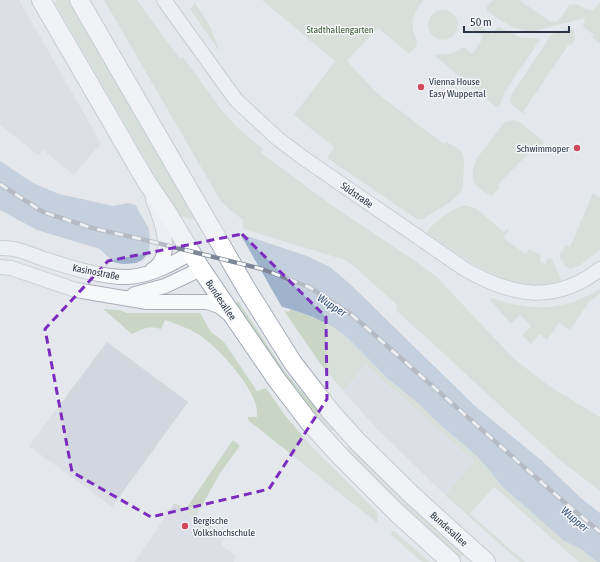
<svg xmlns="http://www.w3.org/2000/svg" width="600" height="562" font-family="'Asap Condensed',sans-serif">
	<style>
		.built { fill: #d2d6de }
		.green { fill: #c9d6c5 }
		.water { fill: #9fb4cc }
		.pier { fill: #e4e7ec }
		.lines { fill: none; stroke-linecap: round; stroke-linejoin: round }
		.tertiary-casing { stroke: #a9aeb7; stroke-width: 16 }
		.primary-casing { stroke: #a3abb8; stroke-width: 20 }
		.tertiary { stroke: #f7f8fa; stroke-width: 14 }
		.primary { stroke: #fff; stroke-width: 18 }
		.rail-casing { stroke: #7d8696; stroke-width: 4.5 }
		.rail { stroke: #f4f6f9; stroke-width: 3; stroke-dasharray: 9; stroke-linecap: butt }
		.marked { fill: none; stroke: #7b2cbf; stroke-width: 3; stroke-dasharray: 8 5; stroke-linejoin: round }
		.poi-dot { fill: #d1495b; stroke: #f4f6f9; stroke-width: 1.5 }
		.labels { text-anchor: middle; dominant-baseline: central; stroke-width: 3; stroke-linejoin: round; paint-order: stroke }
		.park-label { font-size: 10px; fill: #3f6138; stroke: #f4f6f9 }
		.poi-label { font-size: 10px; fill: #2b3445; stroke: #f4f6f9; text-anchor: start }
		.street-label { font-size: 10px; fill: #2b3445; stroke: #f4f6f9 }
		.water-label { font-size: 11px; font-style: italic; fill: #34527a; stroke: #f4f6f9 }
	</style>
	<rect width="100%" height="100%" fill="#e4e7ec"/>
	<path class="built" d="M0,0H19L101,143L74,175L43,150L38,155L0,125Z
		M107,342L188,402L112,507L29,446Z
		M366,365L474,461L445,495L377,429L343,391Z
		M174,504L189,515L227,534L221,545L237,556L233,562H135Z"/>
	<path class="green" d="M56,0H71L198,220L192,240L55,3Z
		M104,0H137L180,59L183,57L220,108L238,128L263,149L260,152L330,204L418,263L437,277L512,357L549,386L600,417V491L556,457L396,310L397,305L350,263L342,259L243,229V220L229,209L220,200Z
		M262,0H422L423,1C415,11 410,21 414,34C415,37 417,40 417,43C416,48 412,51 409,54L378,28L347,61L378,94L444,144L446,142C463,150 465,152 464,170C463,176 464,183 462,189C459,199 432,213 423,219L418,220L327,158L334,147L294,115L335,61Z
		M493,0H519L550,21L556,22L560,19L569,5C578,2 583,9 592,11L596,7L600,2V43L592,38L594,35L583,27L585,18L534,31C516,32 502,21 487,11V6Z
		M195,3L211,28L220,52L190,9Z
		M428 25a15 15 0 1 1 30 0a15 15 0 1 1-30 0Z
		M475,22L478,23L485,27L484,29L492,35L498,26L519,37L539,39V41L504,93L500,106L496,107L434,55C450,53 450,56 464,47L472,54L480,43L483,35L473,32V25Z
		M570,28L574,30L575,39L572,45L569,44L523,112L525,113L524,114L513,106L510,101L511,95L551,35Z
		M515,120L520,122L544,142L535,153L532,150L498,184L500,188L492,196C473,187 468,178 477,158L504,123L508,121Z
		M593,193L600,198V250L579,266L570,269L564,265L560,256L565,245L570,247Z
		M465,205L477,209L504,232L508,229L509,230L503,238L526,254L529,249L541,255L540,261L545,264L548,258L552,259L562,281C512,298 465,258 426,233C433,222 452,209 465,205Z
		M600,289V294L589,302L570,330L559,323L547,340L540,334L531,344L522,335L531,326L520,315L511,324L490,300L492,298C532,311 563,312 600,289Z
		M238,301L285,372L306,397L333,427L332,432L330,433L310,413L233,305Z
		M103,309L120,310L127,313H200L211,332L224,342L257,391L266,388L284,414L311,446L376,511L378,516V521L376,522L248,420V417H257C257,412 257,407 255,402C247,380 218,347 198,334C188,328 176,324 165,320L161,329C148,326 144,328 132,334Z
		M290,309L313,317L333,327L349,339L386,377L419,404L436,421L478,457L503,487L564,541L581,549L597,562H579L494,487L470,514L525,562H520L445,495L474,461L366,365L343,391L320,363L284,311L289,312Z
		M233,440L240,446L220,473L195,518L174,504H176L185,510Z
		M349,446H352L464,552V554L460,559H457L433,537L346,451V448Z
		M392,531H394L430,562H422L391,535Z"/>
	<path class="water" d="M0,161L33,183L59,194L113,206L128,203L238,233L307,256L330,267L350,284L475,406L541,460L582,499L600,513V562H597L581,549L564,541L503,487L478,457L436,421L419,404L386,377L349,339L333,327L313,317L290,309L113,262L100,249L37,230L0,210Z"/>
	<path class="pier" d="M135,204L239,232L283,309L112,264V263L125,264L136,263L142,260L149,253L150,240L149,229Z"/>
	<g class="lines">
		<defs>
			<path id="tertiary" d="M164,0L236,100L277,138L302,157L463,268C510,296 554,305 600,269
				M0,248C16,247 29,254 44,259C68,267 104,278 128,277C150,276 172,264 191,253
				M0,267L11,268L76,290L147,302H207L219,306L229,314
				M152,270C176,256 161,219 153,200
				M129,299L135,294L165,286L201,269"/>
			<path id="primary" d="M41,0L146,181L167,212L201,269L277,380L309,422L341,457L397,513L451,562
				M79,0L246,288L293,363L331,412L357,441L413,496L486,562"/>
		</defs>
		<use href="#tertiary" class="tertiary-casing"/>
		<use href="#primary" class="primary-casing"/>
		<use href="#tertiary" class="tertiary"/>
		<use href="#primary" class="primary"/>
		<defs>
			<path id="rail" d="M0,184L43,212L92,228L145,240L262,269L309,287L352,315L549,489L600,532"/>
		</defs>
		<use href="#rail" class="rail-casing"/>
		<use href="#rail" class="rail"/>
	</g>
	<path d="M0 0H600V562H0ZM242,234L326,317L327,399L269,489L151,517L72,472L45,329L108,261Z" fill="#e4e7ec" fill-opacity=".55" fill-rule="evenodd"/>
	<path class="marked" d="M242,234L326,317L327,399L269,489L151,517L72,472L45,329L108,261Z"/>
	<g class="poi-dot">
		<circle cx="421" cy="87" r="4"/>
		<circle cx="577" cy="148" r="4"/>
		<circle cx="185" cy="526" r="4"/>
	</g>
	<g class="labels">
		<g class="park-label">
			<text x="340" y="29">Stadthallengarten</text>
		</g>
		<g class="poi-label">
			<text x="429" y="81">Vienna House<tspan x="429" dy="12">Easy Wuppertal</tspan></text>
			<text x="569" y="148" text-anchor="end">Schwimmoper</text>
			<text x="193" y="520">Bergische<tspan x="193" dy="12">Volkshochschule</tspan></text>
		</g>
		<g class="street-label">
			<text transform="translate(357 195) rotate(35)">Südstraße</text>
			<text transform="translate(96 272) rotate(11)">Kasinostraße</text>
			<text transform="translate(221 300) rotate(56)">Bundesallee</text>
			<text transform="translate(449 529) rotate(42)">Bundesallee</text>
		</g>
		<g class="water-label">
			<text transform="translate(332 305) rotate(33)">Wupper</text>
			<text transform="translate(575 519) rotate(40)">Wupper</text>
		</g>
	</g>
	<path d="M464 26v6h105v-6" fill="none" stroke="#2b3445" stroke-width="2"/>
	<text x="470" y="26" font-size="12" fill="#2b3445" stroke="#f4f6f9" stroke-width="3" paint-order="stroke">50 m</text>
</svg>
